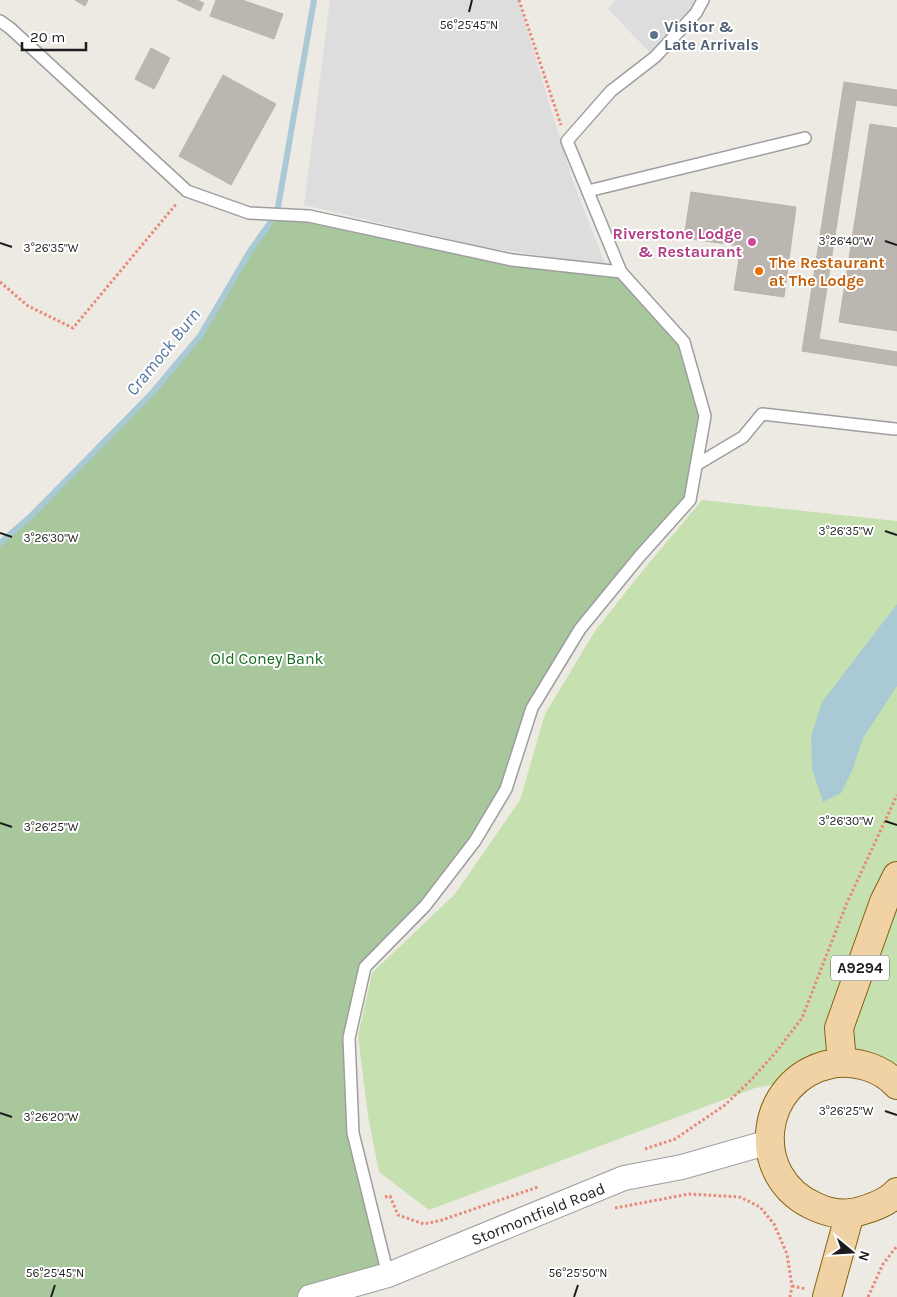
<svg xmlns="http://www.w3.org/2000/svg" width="897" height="1297" font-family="Karla,sans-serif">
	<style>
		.grass { fill: #c6e1af }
		.forest { fill: #a8c79d }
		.parking { fill: #ddd }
		.water { fill: #a9cad5 }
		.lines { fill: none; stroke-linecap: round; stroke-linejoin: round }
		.stream { stroke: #a9cad5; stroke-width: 6 }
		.building { fill: #bcb6b1; stroke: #bcb2a8 }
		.service-casing { stroke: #9e9e9e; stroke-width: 14 }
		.minor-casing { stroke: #9e9e9e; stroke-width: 26 }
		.primary-casing { stroke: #846211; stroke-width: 30 }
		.path { stroke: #e98879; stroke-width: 3; stroke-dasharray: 2.5 2.5; stroke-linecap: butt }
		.service { stroke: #fff; stroke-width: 11 }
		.minor { stroke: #fff; stroke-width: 24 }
		.primary { stroke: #f0d2a5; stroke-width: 28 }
		.ticks { fill: none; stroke: #1d1d1d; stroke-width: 2 }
		.service-dot { fill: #5c6f8a; stroke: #fff; stroke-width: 2 }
		.hotel-dot { fill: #d1479c; stroke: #fff; stroke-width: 2 }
		.food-dot { fill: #e8710a; stroke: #fff; stroke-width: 2 }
		.labels { text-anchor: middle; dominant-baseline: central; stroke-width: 4; stroke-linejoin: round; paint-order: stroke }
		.shield { fill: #fff; stroke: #616161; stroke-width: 1 }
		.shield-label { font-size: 15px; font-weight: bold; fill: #1d1d1d }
		.service-label { font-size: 16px; font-weight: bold; fill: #4e5e75; stroke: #fff; text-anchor: start }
		.hotel-label { font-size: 16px; font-weight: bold; fill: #b23c85; stroke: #fff; text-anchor: end }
		.food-label { font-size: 16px; font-weight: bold; fill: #c56008; stroke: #fff; text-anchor: start }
		.park-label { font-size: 16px; fill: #186d22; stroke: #fff }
		.street-label { font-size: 16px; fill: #1d1d1d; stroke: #fff }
		.water-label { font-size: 18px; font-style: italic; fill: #5578a0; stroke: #fff }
		.ticks-label { font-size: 12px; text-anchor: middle; fill: #1d1d1d; stroke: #fff; stroke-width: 4; stroke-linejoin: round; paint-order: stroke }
	</style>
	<rect width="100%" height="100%" fill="#edeae4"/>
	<path class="grass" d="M702,500L897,521V1063L755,1088L429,1210L379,1172L368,1116L358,1036L372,973L455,894L520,800L545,714L595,631L644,569Z"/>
	<path class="forest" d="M277,213L512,260L621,272L684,342L705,416L690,500L580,629L532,708L506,789L475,841L365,967L349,1038L353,1133L388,1275L310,1297H0V543L30,517L152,393L200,337L250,251Z"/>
	<path class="parking" d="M330,0H518L573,182L606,266L483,247L304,205Z
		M615,0H702L654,57L608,9Z"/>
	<path class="water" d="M897,604V686L863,738L852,771L841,793L823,802L812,769L811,736L822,702Z"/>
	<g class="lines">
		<path class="stream" d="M0,543L30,517L152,393L200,336L250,251L277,213L314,0"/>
	</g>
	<path class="building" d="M75,0H88L85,6Z
		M177,0H197L204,3L200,11Z
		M216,0H242L283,14L274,39L210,16Z
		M151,48L170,58L154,89L135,79Z
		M223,75L276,104L231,185L179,156Z
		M844,82L897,90V106L856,100L819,339L897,352V366L802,351Z
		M870,124L897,128V331L839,322Z
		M691,192L796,207L784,297L734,290L741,246L684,238Z"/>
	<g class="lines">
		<defs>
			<path id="service" d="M0,21L10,28L187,191L249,213L309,216L512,260L621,272L684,342L705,416L690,500L639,557L580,629L532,708L506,789L475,841L425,906L365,967L349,1038L353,1133L388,1275
				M588,191L805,138
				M621,272L567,141L611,91L655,57L696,13L703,0
				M696,465L743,437L762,414L895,429"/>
			<path id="minor" d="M310,1297L388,1275L624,1178L682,1167L769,1142"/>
			<path id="primary" d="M842,1062L839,1028L884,902L897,876
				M897,1085C881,1067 854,1060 831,1064C758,1079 747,1178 816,1207C829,1213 844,1215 857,1212C872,1208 887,1203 897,1192
				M827,1297L850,1213"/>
		</defs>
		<use href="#service" class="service-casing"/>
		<use href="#minor" class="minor-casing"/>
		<use href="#primary" class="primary-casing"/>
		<path class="path" d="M519,0L561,125
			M0,282L28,306L73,328L177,203
			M645,1149L675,1139L725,1105L752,1079L776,1052L802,1018L846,905L897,795
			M385,1197L390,1196L398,1215L424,1224L442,1220L538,1187
			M615,1208L689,1194L740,1197L760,1207L774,1224L787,1254L792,1286L790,1297
			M792,1286L806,1289
			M868,1297L883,1264L897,1246"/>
		<use href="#service" class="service"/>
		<use href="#minor" class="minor"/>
		<use href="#primary" class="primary"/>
	</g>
	<path class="ticks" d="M469,12L472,0M885,241L897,245M0,243L12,247M885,531L897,535M0,533L12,537M885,821L897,825M0,823L12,827M885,1111L897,1115M0,1113L12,1117M51,1297L55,1285M574,1297L578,1285"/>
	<circle class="service-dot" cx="654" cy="35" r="5"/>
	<circle class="hotel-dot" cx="752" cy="242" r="5"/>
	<circle class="food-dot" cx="759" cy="271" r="5"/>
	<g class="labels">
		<rect class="shield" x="831" y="955.5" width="58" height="25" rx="4"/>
		<g class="shield-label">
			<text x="860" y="968">A9294</text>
		</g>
		<g class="service-label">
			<text x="664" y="26">Visitor &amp;<tspan x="664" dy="18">Late Arrivals</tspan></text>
		</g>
		<g class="hotel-label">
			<text x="742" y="233">Riverstone Lodge<tspan x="742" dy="18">&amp; Restaurant</tspan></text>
		</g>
		<g class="food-label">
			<text x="769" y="262">The Restaurant<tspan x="769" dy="18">at The Lodge</tspan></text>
		</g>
		<g class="park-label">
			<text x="267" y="658">Old Coney Bank</text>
		</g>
		<g class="street-label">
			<text transform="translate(538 1214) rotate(-22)">Stormontfield Road</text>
		</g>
		<g class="water-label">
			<text transform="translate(163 352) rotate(-51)">Cramock Burn</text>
		</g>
	</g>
	<g class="ticks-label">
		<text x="469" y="29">56°25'45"N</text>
		<text x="846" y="245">3°26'40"W</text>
		<text x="51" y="252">3°26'35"W</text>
		<text x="846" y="535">3°26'35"W</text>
		<text x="51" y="542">3°26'30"W</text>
		<text x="846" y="825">3°26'30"W</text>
		<text x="51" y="831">3°26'25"W</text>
		<text x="846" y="1115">3°26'25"W</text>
		<text x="51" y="1121">3°26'20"W</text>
		<text x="55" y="1277">56°25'45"N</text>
		<text x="578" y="1277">56°25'50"N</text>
	</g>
	<g transform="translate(852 1252) rotate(108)" stroke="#ffffff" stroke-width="4" paint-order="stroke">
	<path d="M0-4L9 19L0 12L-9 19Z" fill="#1d1d1d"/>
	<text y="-8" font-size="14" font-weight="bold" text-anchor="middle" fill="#1d1d1d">N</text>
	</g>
	<path d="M22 42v8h64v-8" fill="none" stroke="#1d1d1d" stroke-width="2.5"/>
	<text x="30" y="42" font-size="15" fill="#1d1d1d" stroke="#ffffff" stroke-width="4" paint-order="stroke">20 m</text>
</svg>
